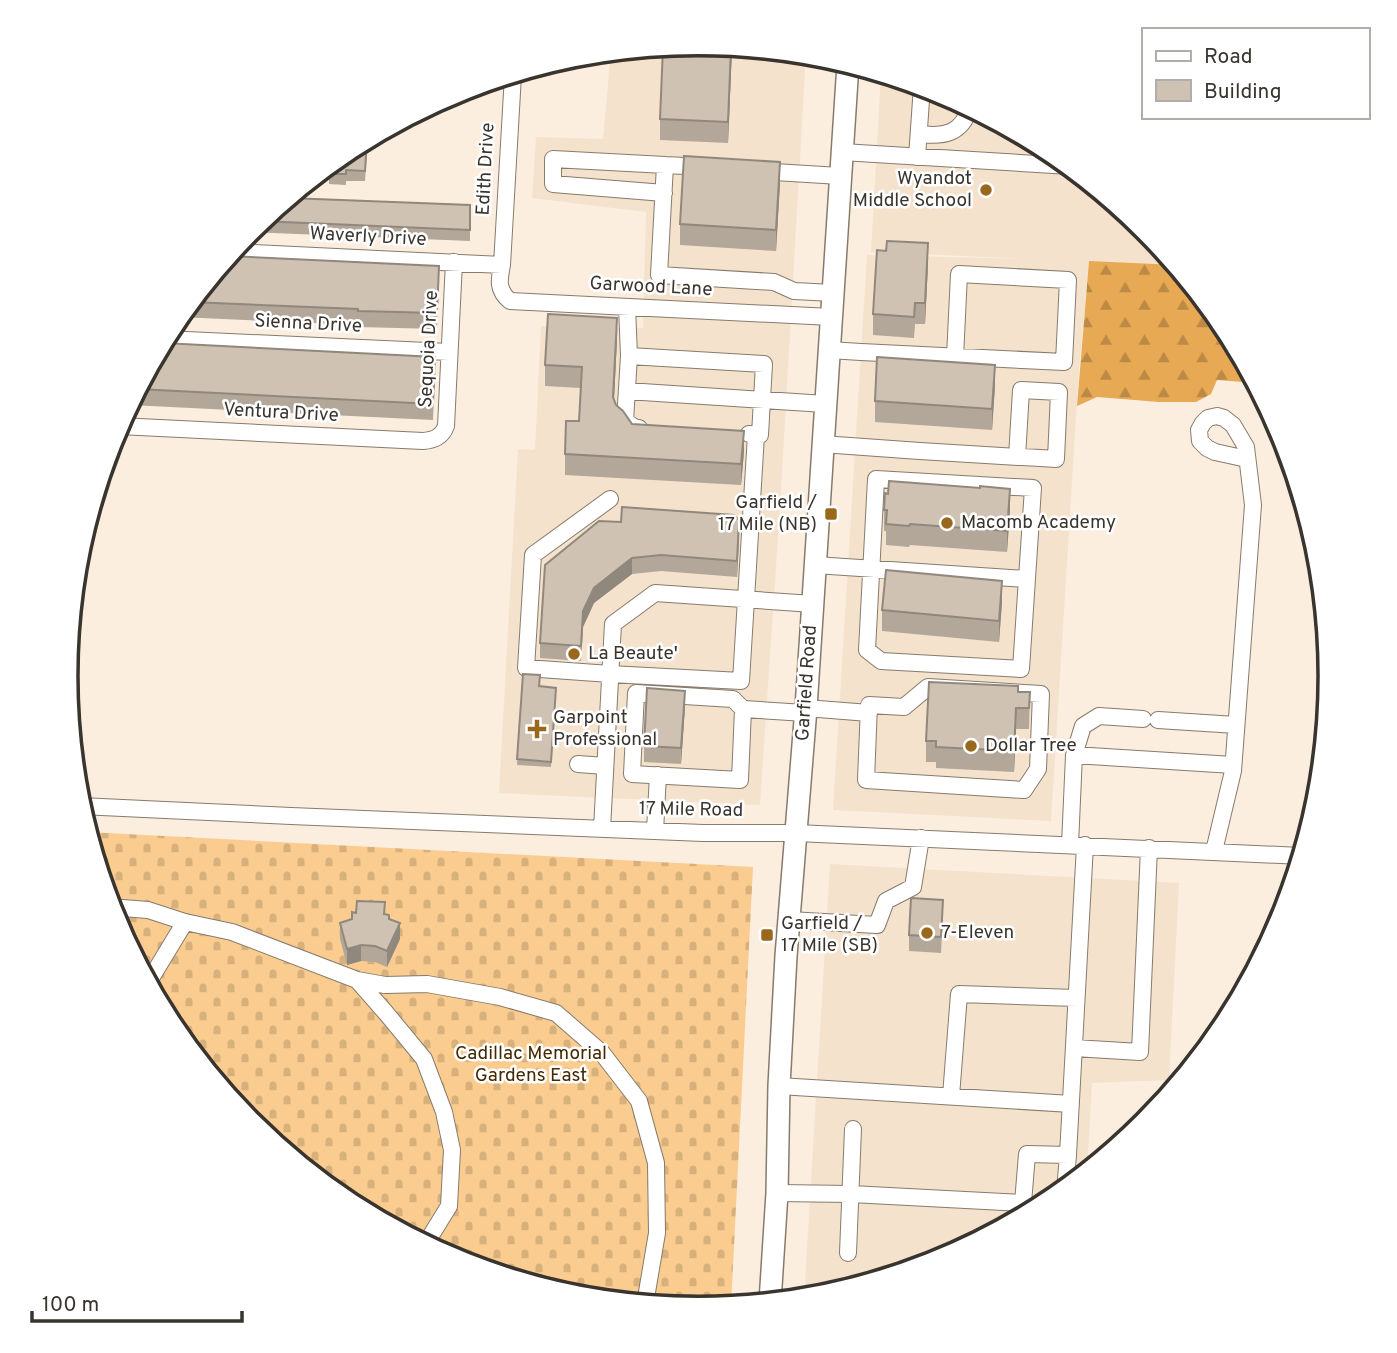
<svg xmlns="http://www.w3.org/2000/svg" width="1397" height="1353" font-family="Overpass,sans-serif">
	<style>
		.built { fill: #f4e2cc }
		.forest { fill: url(#forest-firs) }
		.cemetery { fill: url(#cemetery-stones) }
		.lines { fill: none; stroke-linecap: round; stroke-linejoin: round }
		.minor-casing { stroke: #867b6c; stroke-width: 18 }
		.major-casing { stroke: #867b6c; stroke-width: 24 }
		.minor { stroke: #fff; stroke-width: 16 }
		.major { stroke: #fff; stroke-width: 21 }
		.wall { fill: #b2a799 }
		.shaded-wall { fill: #91887d }
		.building { fill: #cfc2b2; stroke: #91887d; stroke-width: 2 }
		.poi-dot { fill: #9a681c; stroke: #fff; stroke-width: 2.5 }
		.labels { text-anchor: middle; dominant-baseline: central; stroke-width: 5; stroke-linejoin: round; paint-order: stroke }
		.street-label { font-size: 19px; fill: #39342e; stroke: #fff }
		.poi-label { font-size: 19px; fill: #39342e; stroke: #fff; text-anchor: start }
		.park-label { font-size: 19px; fill: #422903; stroke: #fff }
		.rim { fill: none; stroke: #39342e; stroke-width: 3.5 }
	</style>
	<defs>
		<pattern id="forest-firs" width="22" height="20" patternUnits="userSpaceOnUse" patternTransform="scale(1.75)"><rect width="22" height="20" fill="#e7a953"/><path d="M5 1l3.5 6h-7zM16 11l3.5 6h-7z" fill="#bc8a45"/></pattern>
		<pattern id="cemetery-stones" width="16" height="16" patternUnits="userSpaceOnUse" patternTransform="scale(1.75)"><rect width="16" height="16" fill="#fbcc90"/><path d="M2 7V4a2 2 0 0 1 4 0v3zM10 15v-3a2 2 0 0 1 4 0v3z" fill="#d8b07c"/></pattern>
	</defs>
	<rect width="100%" height="100%" fill="#fbeede"/>
	<path class="built" d="M698,44L806,54L780,507L760,805L499,793L518,449L535,450L541,326L643,328L646,212L532,198L536,137L603,139L611,52Z
		M881,74L941,92L1050,151L1146,229L1176,265L1089,262L1079,369L1051,821L833,810L867,255L1032,259L871,252Z
		M830,864L1179,883L1169,1080L1092,1083L1087,1172L1050,1203L940,1261L822,1297L804,1299Z"/>
	<path class="forest" d="M1089,261L1176,265L1225,325L1256,383L1217,380L1211,394L1196,402H1159L1097,397L1077,406Z"/>
	<path class="cemetery" d="M88,832L753,867L731,1306L698,1309L575,1297L456,1261L347,1202L251,1124L172,1028L114,918Z"/>
	<g class="lines">
		<defs>
			<path id="minor" d="M513,75L502,265C499,280 497,290 510,301L831,317
				M919,134C944,137 962,134 970,107
				M842,152L1070,166
				M917,157L922,86
				M705,167L665,165L659,275L774,282L794,291L833,293
				M759,171L840,176
				M664,193L553,184V159L665,165
				M232,252L502,265
				M627,307L629,356L625,421L634,427L639,428
				M165,339L449,352
				M829,350L861,352L1064,362L1068,280L959,274L955,357
				M629,356L764,364L760,435L749,434
				M627,391L825,404
				M119,426L423,441C434,440 442,437 446,426L454,262
				M822,444C900,450 978,455 1056,459L1059,392L1021,390L1017,457
				M876,479L1033,488L1021,669L881,661L867,650Z
				M610,499L533,555L526,668L610,674L741,681L756,435
				M815,565L1027,579
				M928,687L1041,694L1038,769L1024,790L866,780L869,705L904,707Z
				M806,708L869,713
				M743,709L733,699L636,693L632,774L740,780L743,709L805,713
				M1158,720L1236,725
				M1074,755L1233,765
				M578,764L605,766
				M80,806L291,816L703,833H796L1302,856
				M602,829L613,624L655,593L813,604
				M655,831L658,775
				M1070,845L1074,755L1083,726L1099,716L1143,719
				M1214,851L1233,771L1253,505L1246,447L1233,425L1224,418L1217,416L1208,418L1203,423L1199,430L1200,441L1207,448L1215,452L1247,459
				M110,907L148,910L185,922L232,932L357,980L386,1013L424,1059L444,1112L452,1150L449,1206L425,1245
				M789,920L877,925L886,901L913,887L921,838
				M357,980L385,985L427,984L500,997L556,1013L602,1053L639,1101L656,1163L657,1233L645,1304
				M148,983L185,922
				M1074,1048L1140,1052L1149,848
				M779,1086L1071,1104
				M951,1096L959,994L1076,998
				M1065,1191L1068,1155
				M777,1193L851,1194L1023,1203L1027,1154L1068,1155L1085,845
				M848,1253L853,1129"/>
			<path id="major" d="M770,1302L777,1193L779,1086L786,956L806,708L848,64"/>
		</defs>
		<use href="#minor" class="minor-casing"/>
		<use href="#major" class="major-casing"/>
		<use href="#minor" class="minor"/>
		<use href="#major" class="major"/>
	</g>
	<path class="wall" d="M698,44L732,47L728,143L660,140V119Z
		M368,139L365,181H346V185L329,184V165Z
		M780,183L776,251L680,245V224Z
		M289,198L470,205V241L249,232Z
		M229,256L439,282L437,329L358,327V325L179,317Z
		M928,264L925,324H915L914,338L873,335V314Z
		M617,339L614,400L616,405L632,424L744,452L741,485L565,475V454L579,421L581,388L545,386V365Z
		M163,343L435,373L433,420L130,405Z
		M995,386L992,430L875,422V401Z
		M884,510H1010L1007,552L910,545L909,547L886,545V531H884Z
		M621,522L739,536L737,577L661,571L632,574L594,603L583,627L581,661L540,658V643Z
		M1002,602L999,642L882,631V610Z
		M523,674L539,686L556,688L551,767L517,765Z
		M1018,692H1030L1029,729H1016L1014,772L936,768V762H926V741Z
		M685,707L681,764L644,762V746Z
		M385,914L389,919L400,939L387,967L375,962L361,961L347,965L340,939V923L352,919Z
		M943,916L941,953L909,951V935Z"/>
	<path class="shaded-wall" d="M731,47H732L728,143V122Z
		M780,162V183L776,251V230Z
		M928,243V264L925,324V303Z
		M617,318V339L613,418V397Z
		M995,365V386L992,430V409Z
		M744,431V452L741,485V464Z
		M1010,489V510L1007,552V531Z
		M739,520V536L737,577V561Z
		M632,558V574L594,603L583,627L581,661L583,611L594,588Z
		M1002,581V602L999,642V621Z
		M685,691V707L681,764V748Z
		M1016,708V729L1014,772V751Z
		M400,923V939L387,967V951Z
		M361,945V961L347,965V949Z"/>
	<path class="building" d="M698,44L731,47L728,122L660,119L663,47Z
		M367,140L365,171L346,170V174H329V165L347,150Z
		M684,156L780,162L776,230L680,224Z
		M289,198L470,205V230L260,221Z
		M887,241L928,243L925,303H915L914,317L873,314L877,250L886,251Z
		M229,256L439,266L437,313L358,311V309L191,302Z
		M548,314L617,318L613,397L616,405L623,411L632,424L744,431L741,464L565,454L566,421H579L582,367L545,365Z
		M163,343L435,357L433,404L138,389Z
		M877,357L995,365L992,409L875,401Z
		M889,481L980,488V486L1010,489L1007,531L910,524L909,526L886,524L887,510H884L885,493L888,494Z
		M622,507L734,515L739,520L737,561L661,555L632,558L594,588L583,611L581,646L540,643L545,565L599,521L621,522Z
		M886,570L1002,581L999,621L882,610Z
		M523,674L540,675L539,686L556,688L551,762L517,759Z
		M929,682L1018,686V692H1030L1029,708H1016L1014,751L936,747V741H926Z
		M647,688L685,691L681,748L644,746Z
		M911,898L943,900L941,937L909,935Z
		M357,901L385,902L384,914L389,915V919L400,923L387,951L375,946L361,945L347,949L340,923L352,919V912L356,913Z"/>
	<g class="poi-dot">
		<circle cx="986" cy="190" r="7"/>
		<rect x="824" y="507" width="14" height="14" rx="3.5"/>
		<circle cx="947" cy="523" r="7"/>
		<circle cx="574" cy="654" r="7"/>
		<path d="M533.5 718.5h7v7h7v7h-7v7h-7v-7h-7v-7h7z"/>
		<circle cx="971" cy="746" r="7"/>
		<circle cx="927" cy="933" r="7"/>
		<rect x="760" y="928" width="14" height="14" rx="3.5"/>
	</g>
	<g class="labels">
		<g class="street-label">
			<text transform="translate(486 169) rotate(-87)">Edith Drive</text>
			<text transform="translate(368 237) rotate(3)">Waverly Drive</text>
			<text transform="translate(651 287) rotate(3)">Garwood Lane</text>
			<text transform="translate(308 324) rotate(3)">Sienna Drive</text>
			<text transform="translate(429 349) rotate(-87)">Sequoia Drive</text>
			<text transform="translate(281 413) rotate(3)">Ventura Drive</text>
			<text transform="translate(807 683) rotate(-86)">Garfield Road</text>
			<text transform="translate(691 810) rotate(1)">17 Mile Road</text>
		</g>
		<g class="poi-label">
			<text x="972" y="179" text-anchor="end">Wyandot<tspan x="972" dy="22">Middle School</tspan></text>
			<text x="817" y="503" text-anchor="end">Garfield /<tspan x="817" dy="22">17 Mile (NB)</tspan></text>
			<text x="961" y="523">Macomb Academy</text>
			<text x="588" y="654">La Beaute'</text>
			<text x="553" y="718">Garpoint<tspan x="553" dy="22">Professional</tspan></text>
			<text x="985" y="746">Dollar Tree</text>
			<text x="781" y="924">Garfield /<tspan x="781" dy="22">17 Mile (SB)</tspan></text>
			<text x="941" y="933">7-Eleven</text>
		</g>
		<g class="park-label">
			<text x="531" y="1054">Cadillac Memorial<tspan x="531" dy="22">Gardens East</tspan></text>
		</g>
	</g>
	<path d="M0 0H1397V1353H0ZM78 676a620 620 0 1 1 1240 0a620 620 0 1 1-1240 0Z" fill="#fff" fill-rule="evenodd"/>
	<path class="rim" d="M78 676a620 620 0 1 1 1240 0a620 620 0 1 1-1240 0Z"/>
	<rect x="1142" y="28" width="228" height="91" fill="#ffffff" stroke="#b0aeab" stroke-width="2"/>
	<rect x="1156" y="51" width="35" height="10" fill="#ffffff" stroke="#b0aeab" stroke-width="2"/>
	<text x="1204" y="63" font-size="21" fill="#39342e">Road</text>
	<rect x="1156" y="80" width="35" height="21" fill="#cfc2b2" stroke="#b0aeab" stroke-width="2"/>
	<text x="1204" y="98" font-size="21" fill="#39342e">Building</text>
	<path d="M32 1311v10h210v-10" fill="none" stroke="#39342e" stroke-width="3.5"/>
	<text x="42" y="1311" font-size="21" fill="#39342e" stroke="#ffffff" stroke-width="5" paint-order="stroke">100 m</text>
</svg>
